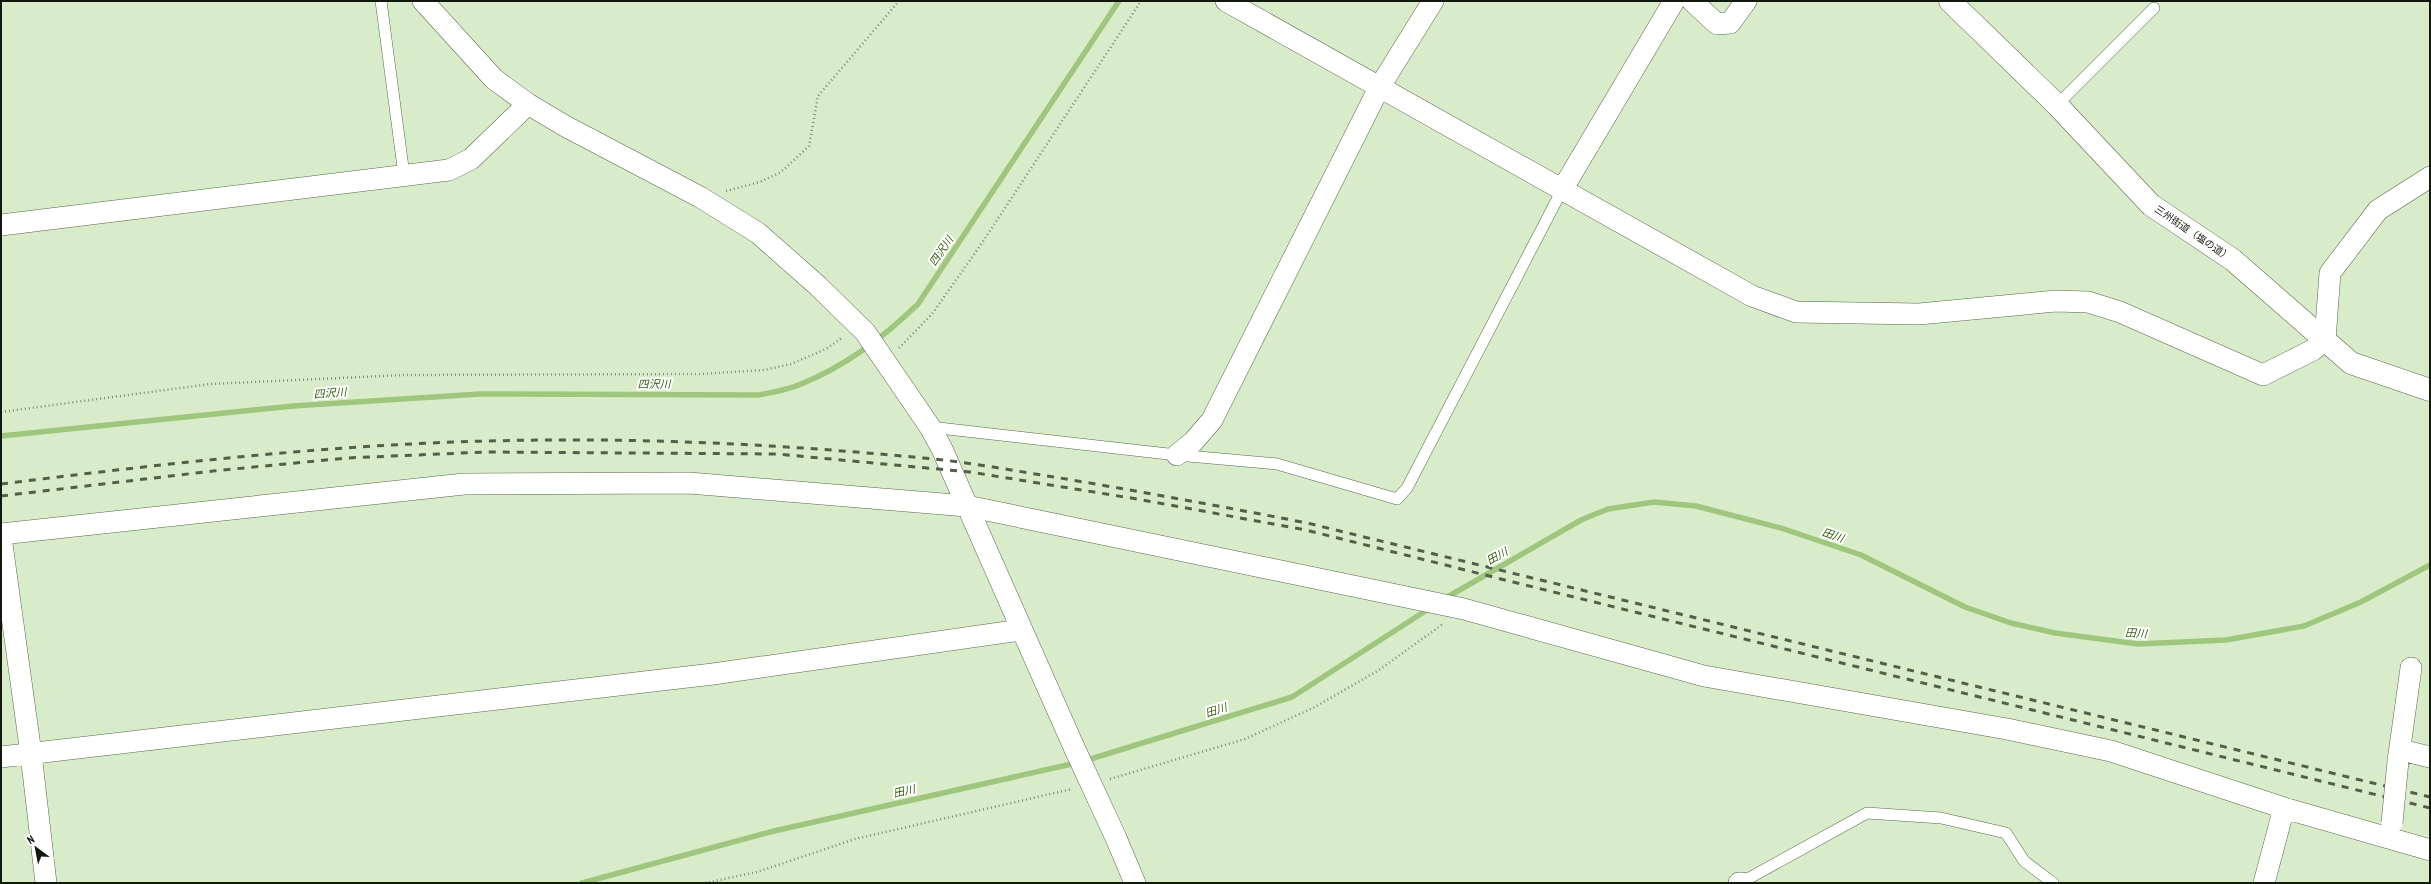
<svg xmlns="http://www.w3.org/2000/svg" width="2431" height="884" font-family="'PT Sans Narrow','Noto Sans JP',sans-serif">
	<style>
		.lines { fill: none; stroke-linecap: round; stroke-linejoin: round }
		.stream { stroke: #9fc67d; stroke-width: 5.5 }
		.lane-casing { stroke: #576749; stroke-width: 12 }
		.street-casing { stroke: #576749; stroke-width: 22 }
		.secondary-casing { stroke: #576749; stroke-width: 23 }
		.path { stroke: #7d8b73; stroke-width: 2.5; stroke-dasharray: 1 3; stroke-linecap: butt }
		.lane { stroke: #fff; stroke-width: 11 }
		.street { stroke: #fff; stroke-width: 21 }
		.secondary { stroke: #fff; stroke-width: 22 }
		.rail { stroke: #535e4b; stroke-width: 3; stroke-dasharray: 7 7; stroke-linecap: butt }
		.street-bridge-casing { stroke: #576749; stroke-width: 22; stroke-linecap: butt }
		.street-bridge { stroke: #fff; stroke-width: 21 }
		.labels { text-anchor: middle; dominant-baseline: central; stroke-width: 4; stroke-linejoin: round; paint-order: stroke }
		.street-label { font-size: 10px; fill: #11180c; stroke: #fff }
		.water-label { font-size: 11px; font-style: italic; fill: #395c0e; stroke: #fff }
	</style>
	<rect width="100%" height="100%" fill="#d9ecca"/>
	<g class="lines">
		<path class="stream" d="M1,436L293,406L480,394L759,395C773,392 788,390 801,384C846,366 884,337 918,304L1119,1
			M1444,599L1581,520L1608,509L1654,502L1696,506L1781,528L1861,555L1965,607L2011,623L2055,633L2138,644L2226,640L2304,626L2361,602L2430,565
			M1084,761L1292,697L1430,608
			M582,883L774,831L1076,763"/>
		<defs>
			<path id="lane" d="M381,1L404,175
				M2057,105L2154,8
				M930,427L1177,455L1277,464L1397,499L1407,488L1562,190
				M1742,882L1867,813L1941,818L2006,833L2024,861L2053,883"/>
			<path id="street" d="M423,1L494,79L528,104L565,126L700,197L758,233L818,286L865,332L930,427L942,449L1073,745L1116,838L1135,883
				M1226,1L1752,296L1796,312L1919,314L2056,301L2088,302L2120,312L2263,375L2313,350L2325,340L2330,273L2378,210L2430,177
				M1692,1L1717,24L1730,23L1746,1
				M1562,190L1674,1
				M1,225L449,170L471,159L528,104
				M1177,455L1193,442L1212,420L1379,88L1433,1
				M1,534L464,484L689,483L967,506L1464,609L1704,676L2007,729L2111,751L2284,808L2430,850
				M1,537L31,754L46,883
				M2401,750L2430,757
				M1,757L713,674L1021,630
				M2398,761L2411,668
				M1739,883H1742
				M2264,883L2284,808"/>
			<path id="secondary" d="M1950,1L2057,105L2151,205L2233,260L2351,363L2430,390"/>
		</defs>
		<use href="#lane" class="lane-casing"/>
		<use href="#street" class="street-casing"/>
		<use href="#secondary" class="secondary-casing"/>
		<path class="path" d="M726,191L760,182L781,172L809,146L818,96L899,1
			M899,348L932,314L980,246L1141,1
			M1,412L210,384L404,375L701,374L764,370L791,364L826,349L843,337
			M1110,779L1245,739L1315,707L1379,670L1443,624
			M705,883L757,872L855,839L1072,789"/>
		<use href="#lane" class="lane"/>
		<use href="#street" class="street"/>
		<use href="#secondary" class="secondary"/>
		<path class="rail" d="M1,484C163,464 324,445 488,441C633,437 779,444 923,458C969,462 1015,471 1060,478C1143,492 1225,507 1307,523L2430,797
			M1,496L213,471L347,458L487,452L777,454L970,472L1137,499L1306,530L1513,582L2430,808"/>
		<defs>
			<path id="street-bridge" d="M2392,823L2398,761"/>
		</defs>
		<use href="#street-bridge" class="street-bridge-casing"/>
		<use href="#street-bridge" class="street-bridge"/>
	</g>
	<g class="labels">
		<g class="street-label">
			<text transform="translate(2193 233) rotate(34)">三州街道（塩の道）</text>
		</g>
		<g class="water-label">
			<text transform="translate(941 251) rotate(-56)">四沢川</text>
			<text x="654" y="384">四沢川</text>
			<text transform="translate(330 393) rotate(-4)">四沢川</text>
			<text transform="translate(1833 535) rotate(19)">田川</text>
			<text transform="translate(1497 556) rotate(-29)">田川</text>
			<text transform="translate(2136 633) rotate(4)">田川</text>
			<text transform="translate(1216 710) rotate(-18)">田川</text>
			<text transform="translate(904 791) rotate(-13)">田川</text>
		</g>
	</g>
	<rect width="2431" height="884" fill="none" stroke="#11180c" stroke-width="4"/>
	<g transform="translate(36 848) rotate(328)" stroke="#ffffff" stroke-width="3" paint-order="stroke">
	<path d="M0-3L7 15L0 10L-7 15Z" fill="#11180c"/>
	<text y="-6" font-size="11" font-weight="bold" text-anchor="middle" fill="#11180c">N</text>
	</g>
</svg>
